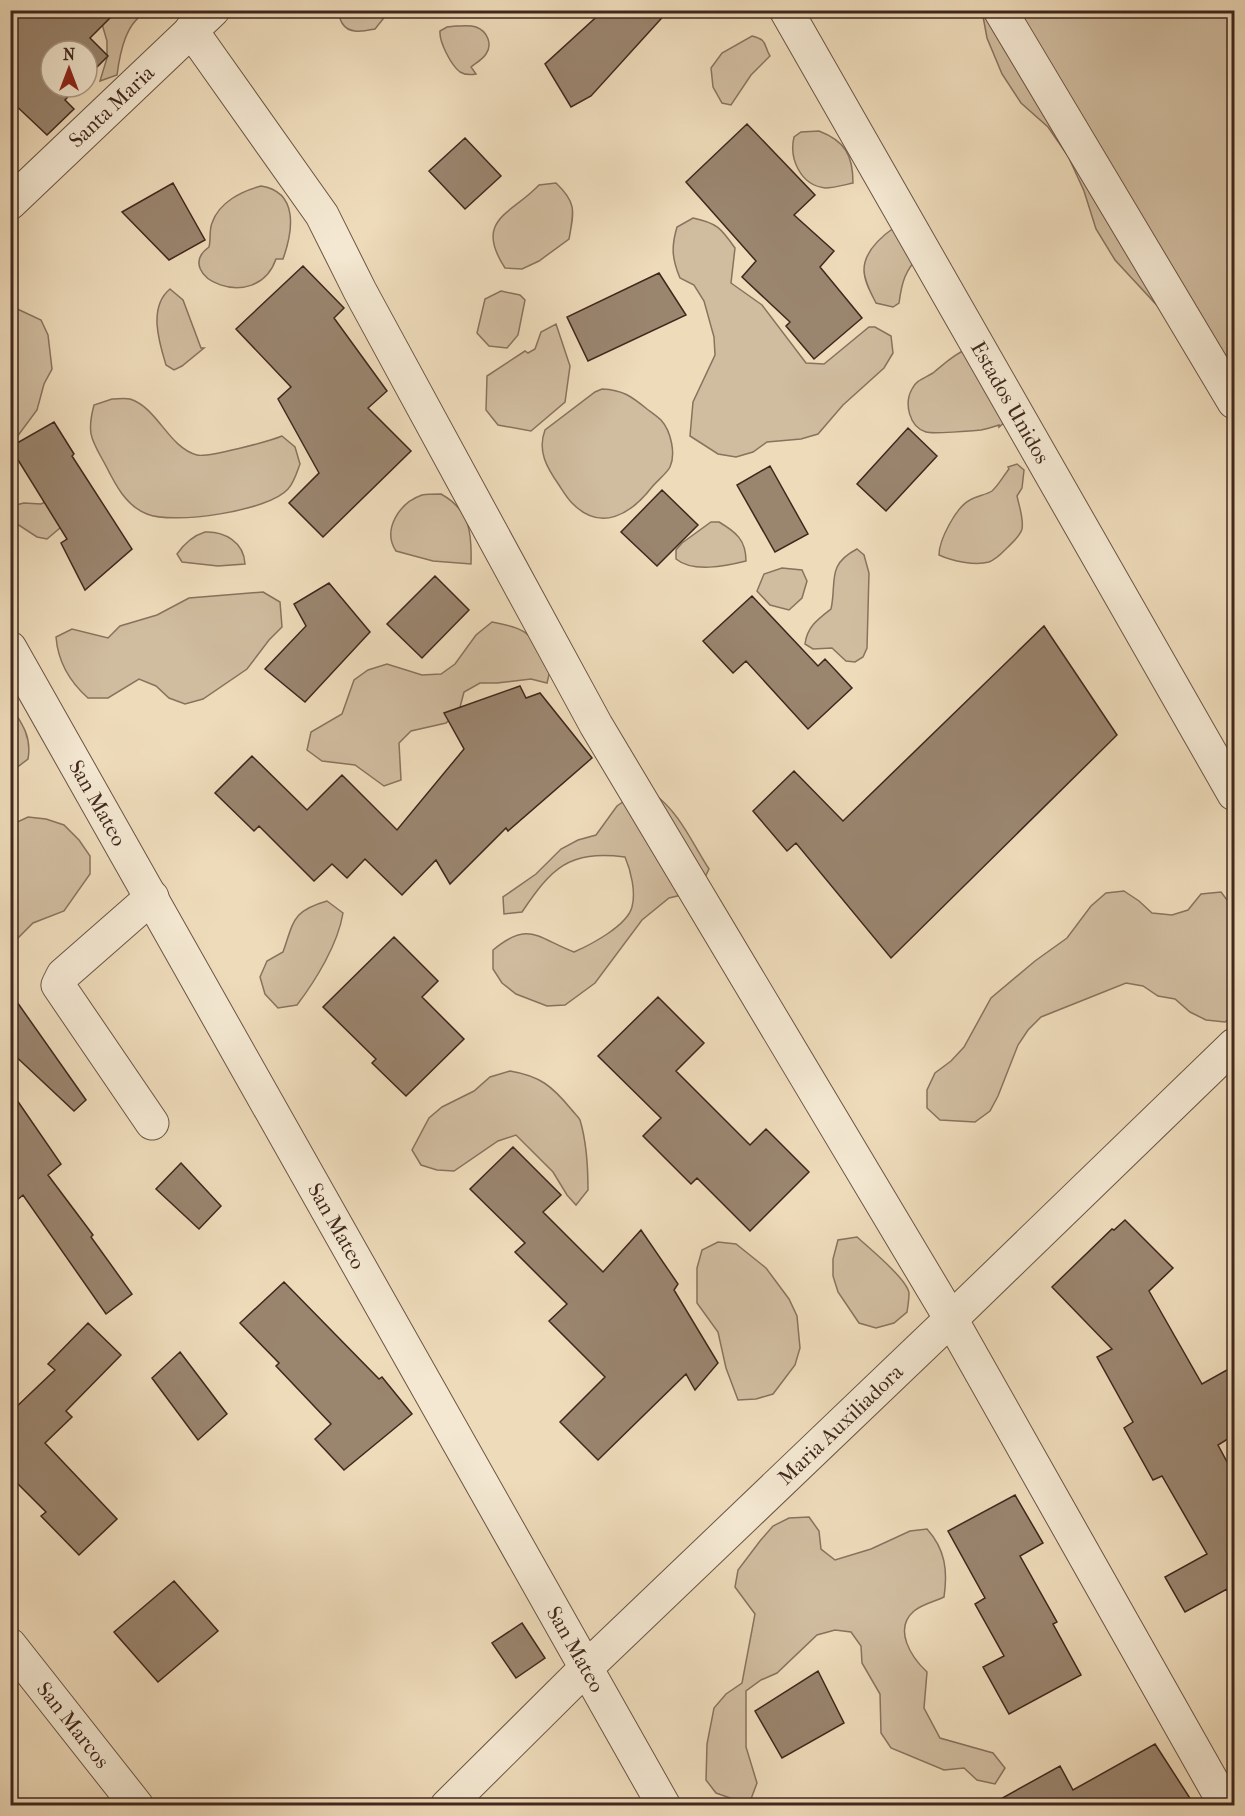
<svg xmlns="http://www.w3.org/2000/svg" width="1245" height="1816" font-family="'IM FELL French Canon',serif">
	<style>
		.green { fill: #d0bc9f; stroke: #88725e; stroke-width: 1.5 }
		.building { fill: #9a856f; stroke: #40271d; stroke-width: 1.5 }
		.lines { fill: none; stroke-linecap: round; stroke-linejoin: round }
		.minor-casing { stroke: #6c5444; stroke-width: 35 }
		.minor { stroke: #f4e8d2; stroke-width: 33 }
		.labels { text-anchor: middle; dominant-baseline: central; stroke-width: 4.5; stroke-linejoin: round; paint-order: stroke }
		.street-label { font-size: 21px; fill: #40271d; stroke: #f4e8d2 }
	</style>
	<rect width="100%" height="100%" fill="#eedbba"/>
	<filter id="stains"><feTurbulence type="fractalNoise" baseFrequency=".00333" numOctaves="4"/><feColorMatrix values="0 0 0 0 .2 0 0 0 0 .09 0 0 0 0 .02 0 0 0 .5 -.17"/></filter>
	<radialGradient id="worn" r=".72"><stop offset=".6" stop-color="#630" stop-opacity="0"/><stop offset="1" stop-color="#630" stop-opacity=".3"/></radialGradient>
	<path class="green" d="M108,11H149C126,20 120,52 117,75L100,81L107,58V41L102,24Z
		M338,11H385L387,14L375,29C365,31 349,35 342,23C340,20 339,14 338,11Z
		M982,11H1234V356L1226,355L1190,341L1115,260L1096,229L1084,191L1068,156L1048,127L1021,103L1002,74L987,38Z
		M456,26C462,26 470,25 476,27C487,31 493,44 486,54C483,59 476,63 471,67L476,74C471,75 465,75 460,72C451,65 439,42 440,31L447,27Z
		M752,36C768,40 763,44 770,56L751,75L731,105L722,103L713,87L711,68L722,53Z
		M819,131C845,141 853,155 853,183C844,185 834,188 825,188C800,185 789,158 794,137L801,132Z
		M556,183C577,203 574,211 569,239L539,261L522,269L505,268C473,219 512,214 539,185Z
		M261,186C299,192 293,231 283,259H276C256,316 170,275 209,247C211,239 209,230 212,223C219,202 242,191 261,186Z
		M693,218C717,223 721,228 735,248L731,283L762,305L806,363L824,364L869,327H875L891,336L893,353L884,368L843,405L818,434L801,439L767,442L753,452L736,457L718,454L690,436L693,402L715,355L714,337L704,301L694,285L680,278C672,259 671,247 677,227Z
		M895,227L920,255C905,271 902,281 899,303L893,307L876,303C871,293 864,281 864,270C864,252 882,236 895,227Z
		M170,289L183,300L201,348H204L182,366L174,370L166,365C159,342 148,307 170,289Z
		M501,291L520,295L525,300L518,335L507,348L489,346L477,333L485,299Z
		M11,306L41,320L48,335L52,369L44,384L37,410L11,445Z
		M556,324L570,366L565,402L531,431L498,425L486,410L487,376L525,351L528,353L535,349L541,332Z
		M967,349L1006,421L999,427V425C993,427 987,429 981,430C973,431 932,434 926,432C909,427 904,403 912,389C916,380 925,378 933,373C944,364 954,354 967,349Z
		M602,389C623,390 631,396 647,409C651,412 657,416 661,420C671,431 676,454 670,467C667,473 657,481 652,487C631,514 601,533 572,503C567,498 563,491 559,485C547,468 537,451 545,430L595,392Z
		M112,399C117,399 125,398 130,399C158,408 168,447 197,455C207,458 270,441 282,436L295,447L300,464C297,472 294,483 288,489C269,511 173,525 147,514C126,506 115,484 106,466C92,440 86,435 94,405Z
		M1017,464L1024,470L1022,488L1017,496C1019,506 1024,519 1022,529C1020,536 1013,542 1008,547C1002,553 997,559 989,562C975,566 952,561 939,555C939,540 956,507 970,500C976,496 986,495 992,491C998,486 1004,475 1009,469L1008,467Z
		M65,493L61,527L47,539L37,537L14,522L12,514L16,505L24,503L41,504Z
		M441,494C470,510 472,533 471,564L433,561L396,551C382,530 399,503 422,495C428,494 435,494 441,494Z
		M711,522H719C736,532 746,540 746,561C726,566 693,573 676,559V550L682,543Z
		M205,532C224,531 244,542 245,564L218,566L182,562L177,554C184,544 192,536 205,532Z
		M857,549L864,555L869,573L867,648L863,657L855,662L846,661L832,648L813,649L805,644C807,627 818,619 831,609C837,582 826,565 857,549Z
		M782,568L802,570L807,581L802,598L789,610L770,605L757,591L764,574Z
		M263,592L280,602L282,627L269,640L247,669L203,699L185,704L169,698L156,686L139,679L108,698H88C70,682 58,662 56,637L72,629L108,638L120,626L157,615L189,598Z
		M492,622C532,629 529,635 551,666L547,683L531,679L497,683H480L464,692L459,711L446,723L411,731L399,743L401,780L384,786L355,765L322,761L307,750L311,732L342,714L354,680L368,670L387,664L422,675L441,674L455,664L476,635Z
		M10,705C22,723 32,737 28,759L11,772Z
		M653,793C680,813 691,841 709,869L701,885L686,894L669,898L642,920L595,983L565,1005L547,1006L516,994L502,983L493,969V950C529,920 537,938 574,952C590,945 627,926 632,907C636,892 631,871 625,857C568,850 552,868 522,912L504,914L503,897L536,874L561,849L578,840L596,835L617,806L633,795Z
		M28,817L46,819L64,825L79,840L90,856V874L64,911L33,923L11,945V825Z
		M1124,891L1139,901L1152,913L1172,915L1188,910L1201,894L1221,892L1234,909V1015L1225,1022L1206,1020L1190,1012L1175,999L1158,996L1143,986L1126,983L1041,1017L1028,1030L1018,1045L998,1096L990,1111L975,1122L940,1120L927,1108V1090L935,1073L951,1061L964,1047L991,998L1035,961L1067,938L1091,906L1106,893Z
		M327,901L343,913C338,944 316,980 297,1005L278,1008L265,994L260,977L267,961L283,952C294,921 292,911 327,901Z
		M510,1071C540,1076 552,1086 571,1109C574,1113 578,1116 580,1120C587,1143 588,1167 588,1190L576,1205L567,1195L553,1172L516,1135L498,1141L454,1171L437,1170L421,1165L412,1150L429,1118L442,1107L474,1091L490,1077Z
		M857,1237C869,1248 907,1279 909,1293C909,1299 908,1306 907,1312L894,1323L876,1328L859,1323L838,1292L833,1276V1259L838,1240Z
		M718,1242L736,1244L766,1268L789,1299L797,1316L800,1348L795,1365L773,1394L756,1399L738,1400L726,1368L718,1332L697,1303V1268L702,1250Z
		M809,1517L819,1531L821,1549L835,1560L871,1549L910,1531L927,1529C945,1549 948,1570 944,1597C936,1601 922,1604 914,1611C893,1629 911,1657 927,1672L924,1708L940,1738L993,1753L1005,1768L995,1784L977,1780L964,1768L944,1770L891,1748L881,1733L880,1694L862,1663L861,1646L851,1632L835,1630L817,1635L777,1673L761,1680L746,1691V1747L757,1783L751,1799H733L716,1793L706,1780L707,1744L714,1708L726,1694L742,1683L755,1614L735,1587L738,1570L760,1541L773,1526L789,1518Z"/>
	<path class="building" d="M10,10H118L90,38L108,56L87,77V51H51V87H77L65,100L74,109L47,135L10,100Z
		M604,10H669L591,96L571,107L545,64Z
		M747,124L815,195L794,215L834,251L820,267L862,318L814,359L786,326L790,322L742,277L756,261L686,182Z
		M465,138L501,176L465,209L429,171Z
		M173,183L205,240L169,260L122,212Z
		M303,266L344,308L334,318L387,391L368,408L411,451L323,537L289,503L319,473L278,399L291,387L236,329Z
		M659,273L686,315L588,361L567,317Z
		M54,422L74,454L72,456L132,549L85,590L61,543L67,539L10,447Z
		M908,428L937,456L886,511L857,484Z
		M770,466L808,534L775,552L737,485Z
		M662,490L698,525L657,566L621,532Z
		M435,576L469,610L422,658L387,624Z
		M329,583L370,632L305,702L265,669L306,626L294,604Z
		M752,596L818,666L825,659L852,688L808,729L746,661L733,673L703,641Z
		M1044,626L1117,735L891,958L796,843L787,851L753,811L794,771L843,821Z
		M520,686L526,698L540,693L592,758L508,831L506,828L450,884L436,860L402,895L365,859L347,878L332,864L314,881L259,826L254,831L215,793L252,756L307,810L342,775L397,830L464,749L444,713Z
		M394,937L438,981L422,997L464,1039L406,1096L372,1063L376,1059L323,1007Z
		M10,992L86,1100L74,1111L10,1051Z
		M658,997L704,1043L676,1071L750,1145L766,1129L809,1172L750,1231L697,1178L691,1184L643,1136L661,1118L598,1056Z
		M10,1090L61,1164L48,1175L93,1235L91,1237L132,1294L106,1314L23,1195L10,1206Z
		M513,1147L561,1195L543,1212L603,1272L641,1230L678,1284L674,1290L718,1363L695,1390L686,1374L598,1460L560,1422L605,1377L549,1321L567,1304L515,1252L525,1243L470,1189Z
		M181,1163L221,1206L199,1229L156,1189Z
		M1125,1220L1173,1268L1149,1291L1202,1384L1234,1366V1435L1218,1445L1234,1475V1603L1227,1589L1185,1612L1165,1577L1207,1554L1162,1476L1153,1480L1124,1428L1133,1422L1097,1357L1112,1349L1052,1287L1112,1229L1114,1230Z
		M284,1282L379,1379L382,1377L412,1414L344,1470L315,1439L331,1424L276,1366L279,1363L240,1323Z
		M88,1323L121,1355L66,1411L72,1417L45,1443L117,1519L79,1555L41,1516L46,1512L10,1476V1408L13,1410L55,1370L48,1364Z
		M180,1352L227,1414L198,1440L152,1378Z
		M1015,1495L1043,1543L1020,1556L1057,1622L1053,1624L1081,1675L1009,1714L983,1667L1004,1656L975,1604L985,1598L948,1531Z
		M174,1581L218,1631L158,1682L114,1632Z
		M522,1623L545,1658L516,1678L492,1643Z
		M818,1671L844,1723L782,1758L755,1711Z
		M1155,1744L1195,1806H988L1060,1766L1073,1790Z"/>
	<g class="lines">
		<defs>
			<g id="minor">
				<path id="s1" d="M786,10L1234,794"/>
				<path d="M1000,10L1234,402"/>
				<path d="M191,30L322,215L360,291L596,725L951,1319L1226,1806"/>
				<path id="s2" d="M10,203L213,10"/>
				<path id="s3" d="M10,648L664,1806"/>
				<path d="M152,897L63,975L58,985L152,1123"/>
				<path id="s4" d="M10,1645L137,1806"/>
				<path id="s5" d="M447,1806L587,1667L951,1319L1234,1045"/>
			</g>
		</defs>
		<use href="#minor" class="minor-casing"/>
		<use href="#minor" class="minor"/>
	</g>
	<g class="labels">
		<g class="street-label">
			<text stroke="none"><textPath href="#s2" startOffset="140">Santa Maria</textPath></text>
			<text stroke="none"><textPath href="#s1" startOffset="452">Estados Unidos</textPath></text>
			<text stroke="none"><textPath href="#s3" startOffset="178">San Mateo</textPath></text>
			<text stroke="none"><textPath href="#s3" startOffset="664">San Mateo</textPath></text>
			<text stroke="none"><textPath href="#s5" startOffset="548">Maria Auxiliadora</textPath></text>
			<text stroke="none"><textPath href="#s3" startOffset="1150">San Mateo</textPath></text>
			<text stroke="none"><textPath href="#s4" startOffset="102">San Marcos</textPath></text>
		</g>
	</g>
	<rect width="1245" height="1816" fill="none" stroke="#eedbba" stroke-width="36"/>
	<rect x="12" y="12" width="1221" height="1792" fill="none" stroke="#40271d" stroke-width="3"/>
	<rect x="18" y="18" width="1209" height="1780" fill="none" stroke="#40271d" stroke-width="1.5"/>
	<g transform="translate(69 69)"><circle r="28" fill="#f4e8d2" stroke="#ac9b8a" stroke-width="1.5"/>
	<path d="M0-4.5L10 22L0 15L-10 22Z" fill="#8f2418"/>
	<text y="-9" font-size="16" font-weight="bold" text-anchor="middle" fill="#40271d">N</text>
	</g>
	<rect width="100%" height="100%" filter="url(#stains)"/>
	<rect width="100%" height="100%" fill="url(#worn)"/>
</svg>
